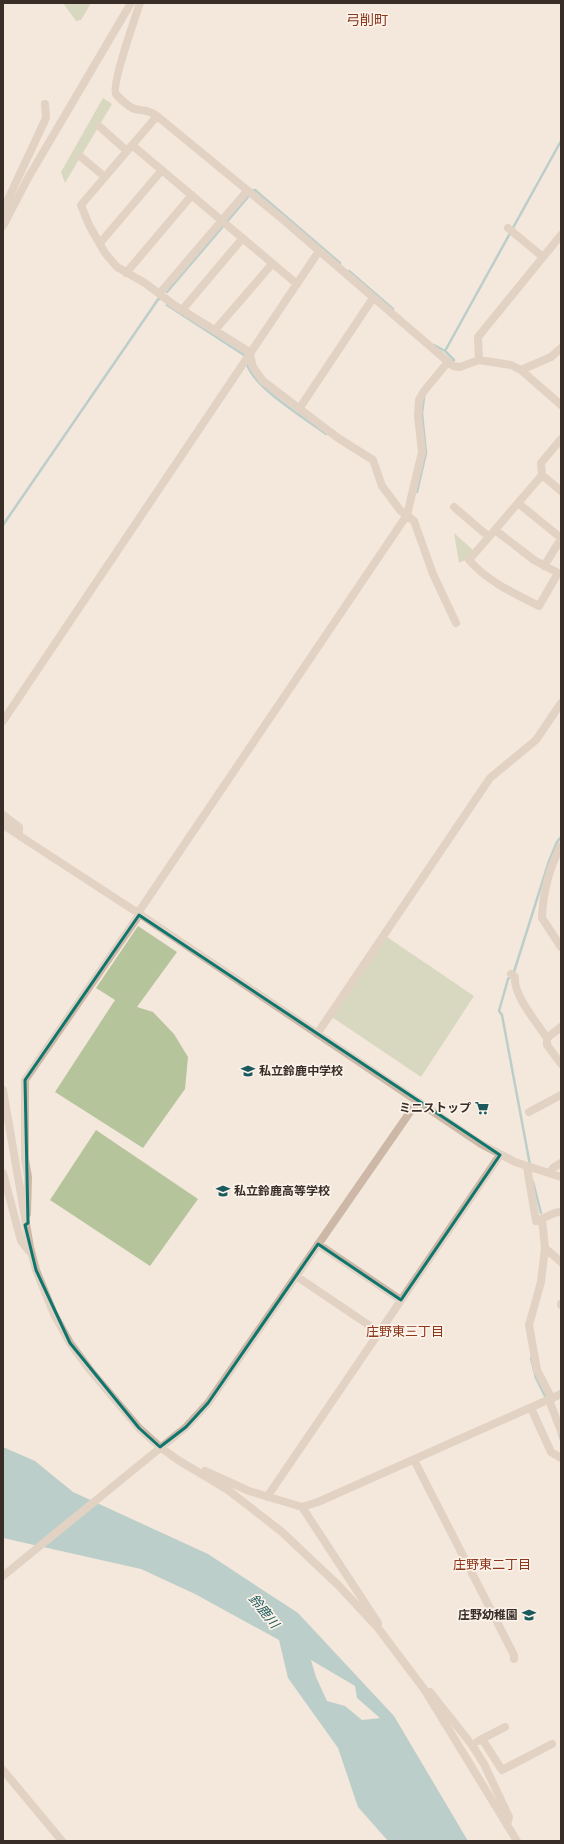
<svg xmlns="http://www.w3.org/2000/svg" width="564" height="1844" font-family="'Work Sans','Noto Sans JP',sans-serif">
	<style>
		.green { fill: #b6c49b }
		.water { fill: #79b0b2; fill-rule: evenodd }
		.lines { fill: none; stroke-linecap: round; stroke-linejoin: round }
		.stream { stroke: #79b0b2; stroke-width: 2.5 }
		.minor { stroke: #cdb8a7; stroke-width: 8 }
		.marked { fill: none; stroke: #0f766e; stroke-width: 3; stroke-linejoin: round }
		.labels { text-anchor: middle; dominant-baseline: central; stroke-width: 3.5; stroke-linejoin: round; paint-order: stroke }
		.poi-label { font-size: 12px; font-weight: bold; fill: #392d28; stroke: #fbf2e9; text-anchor: start }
		.neighbourhood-label { font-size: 13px; fill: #8c361c; stroke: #fbf2e9 }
		.water-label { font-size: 13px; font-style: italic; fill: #1b595d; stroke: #fbf2e9 }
		.quarter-label { font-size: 14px; fill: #8c361c; stroke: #fbf2e9 }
	</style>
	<rect width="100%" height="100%" fill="#f4e8dc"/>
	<path class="green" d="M63,3H91L81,20L76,21Z
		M103,98L112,104L65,183L61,172Z
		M454,533L473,550L465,560L459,563Z
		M138,926L177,952L137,1007L153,1012L174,1034L188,1057L185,1089L143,1148L55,1092L115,1000L96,988Z
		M387,937L474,996L421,1077L332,1017Z
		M96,1130L198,1199L150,1266L50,1200Z"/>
	<path class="water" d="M3,1447L35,1461L73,1492L208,1554L298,1613L394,1716L468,1841H388L358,1807L338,1748L288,1678L279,1640L195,1594L141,1569L3,1538ZM311,1660L355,1686L357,1698L380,1718L362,1720L345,1706L327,1701L316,1677Z"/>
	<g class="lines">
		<path class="stream" d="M252,191L255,190L340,263
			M349,271L393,309
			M167,292L248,197
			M167,305L244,355
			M434,345L445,351
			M451,363L454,360L445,351L561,141
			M247,364C253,387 306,419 326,434
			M417,492L426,453L422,413L424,398
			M3,525L159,298L160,299
			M530,1165L502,1015L499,1011L508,979L513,975L549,861L557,842L561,837
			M533,1182L541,1213
			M531,1358L536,1378L546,1398
			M559,1433L561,1440"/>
		<path class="minor" d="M140,3C136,15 111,86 116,94C119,98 130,108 135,109C145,111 149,110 157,116L281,218L453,366L460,367L479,360L511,365L521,370L561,405
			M157,116L81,205L89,225L105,253L117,267L145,283L174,305L251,353
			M100,127L127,151
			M132,145L297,284
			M81,157L105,177
			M3,214L4,208L46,118L45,104
			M3,226L28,178L131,3
			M508,228L543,257
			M100,243L162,170
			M126,273L192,195
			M160,293L247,191
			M182,310L242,239
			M215,330L272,264
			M250,355L253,367L263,381L338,438L373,460L382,486L400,510L414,521L433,574L456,623
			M479,360L478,337L561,235
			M521,370L551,357L561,348
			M299,409L373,298
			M561,439L541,463L542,475L561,491
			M518,503L561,538
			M454,507L489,537
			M495,530L534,560L558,573L539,606C515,594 487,581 469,560L542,475
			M544,566L561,539
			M3,721L319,251
			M3,815L19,827V834
			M3,825L138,913L481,1144L515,1162L561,1177
			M561,846C549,868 543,893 542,918L561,947
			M138,913L407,515L422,452L418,416L419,400L424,391L448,362
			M511,974L515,977C513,995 537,1023 547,1038
			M561,1027L547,1038V1045L561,1064
			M317,1034L490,778L536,740L561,703
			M3,1090L30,1247L36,1270L54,1314L70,1343L90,1370L139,1428L160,1447L178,1460L228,1490L282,1532L339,1586L378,1628L424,1689L517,1841
			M529,1112L561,1095
			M527,1167L536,1221C545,1219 551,1212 561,1212
			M3,1173L21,1241L29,1251
			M550,1173L553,1168L561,1163
			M27,1214L28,1177L25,1160V1080L139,915
			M542,1220L545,1248L541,1282L529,1325L537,1370L552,1399
			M318,1244L401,1300
			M545,1248L561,1262
			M296,1276L379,1332
			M561,1304V1305
			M549,1400L561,1431
			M531,1408L551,1452L561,1458
			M414,1460L514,1655V1659
			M205,1471L249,1491L302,1507L318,1502L561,1394
			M267,1497L500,1155
			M302,1507L378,1623
			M3,1576L186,1427L208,1403L417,1102
			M430,1692L472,1745L484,1764L509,1817L507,1825
			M482,1739L502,1770L552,1744
			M478,1741L505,1727
			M3,1770L62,1841"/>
	</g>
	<path d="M0 0H564V1844H0ZM139,915L500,1155L401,1300L318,1244L208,1403L186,1427L160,1447L139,1428L70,1343L36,1270L25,1225L28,1223L25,1080Z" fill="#f4e8dc" fill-opacity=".55" fill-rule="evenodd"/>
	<path class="marked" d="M139,915L500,1155L401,1300L318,1244L208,1403L186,1427L160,1447L139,1428L70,1343L36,1270L25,1225L28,1223L25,1080Z"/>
	<defs>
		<symbol id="school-bare" viewBox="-9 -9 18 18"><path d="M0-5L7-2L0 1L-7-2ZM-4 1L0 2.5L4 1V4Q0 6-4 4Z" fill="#1b595d" stroke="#fbf2e9" stroke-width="2.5" paint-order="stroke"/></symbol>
		<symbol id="supermarket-bare" viewBox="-9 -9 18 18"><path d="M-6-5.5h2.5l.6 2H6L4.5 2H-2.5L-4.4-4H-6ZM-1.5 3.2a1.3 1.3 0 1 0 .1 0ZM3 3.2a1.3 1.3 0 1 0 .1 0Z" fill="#1b595d" stroke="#fbf2e9" stroke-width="2.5" paint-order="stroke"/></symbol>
	</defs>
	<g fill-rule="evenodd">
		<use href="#school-bare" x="238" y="1061" width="20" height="20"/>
		<use href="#supermarket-bare" x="472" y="1098" width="20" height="20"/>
		<use href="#school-bare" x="213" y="1181" width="20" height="20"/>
		<use href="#school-bare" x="519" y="1605" width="20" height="20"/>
	</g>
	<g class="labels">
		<g class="poi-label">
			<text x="259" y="1071">私立鈴鹿中学校</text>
			<text x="471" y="1108" text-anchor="end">ミニストップ</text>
			<text x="234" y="1191">私立鈴鹿高等学校</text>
			<text x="518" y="1615" text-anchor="end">庄野幼稚園</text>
		</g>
		<g class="neighbourhood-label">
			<text x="405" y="1331">庄野東三丁目</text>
			<text x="492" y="1564">庄野東二丁目</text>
		</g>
		<g class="water-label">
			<text transform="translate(264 1611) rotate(51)">鈴鹿川</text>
		</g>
		<g class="quarter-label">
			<text x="367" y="20">弓削町</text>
		</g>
	</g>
	<rect width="564" height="1844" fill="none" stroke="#392d28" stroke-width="8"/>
</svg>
